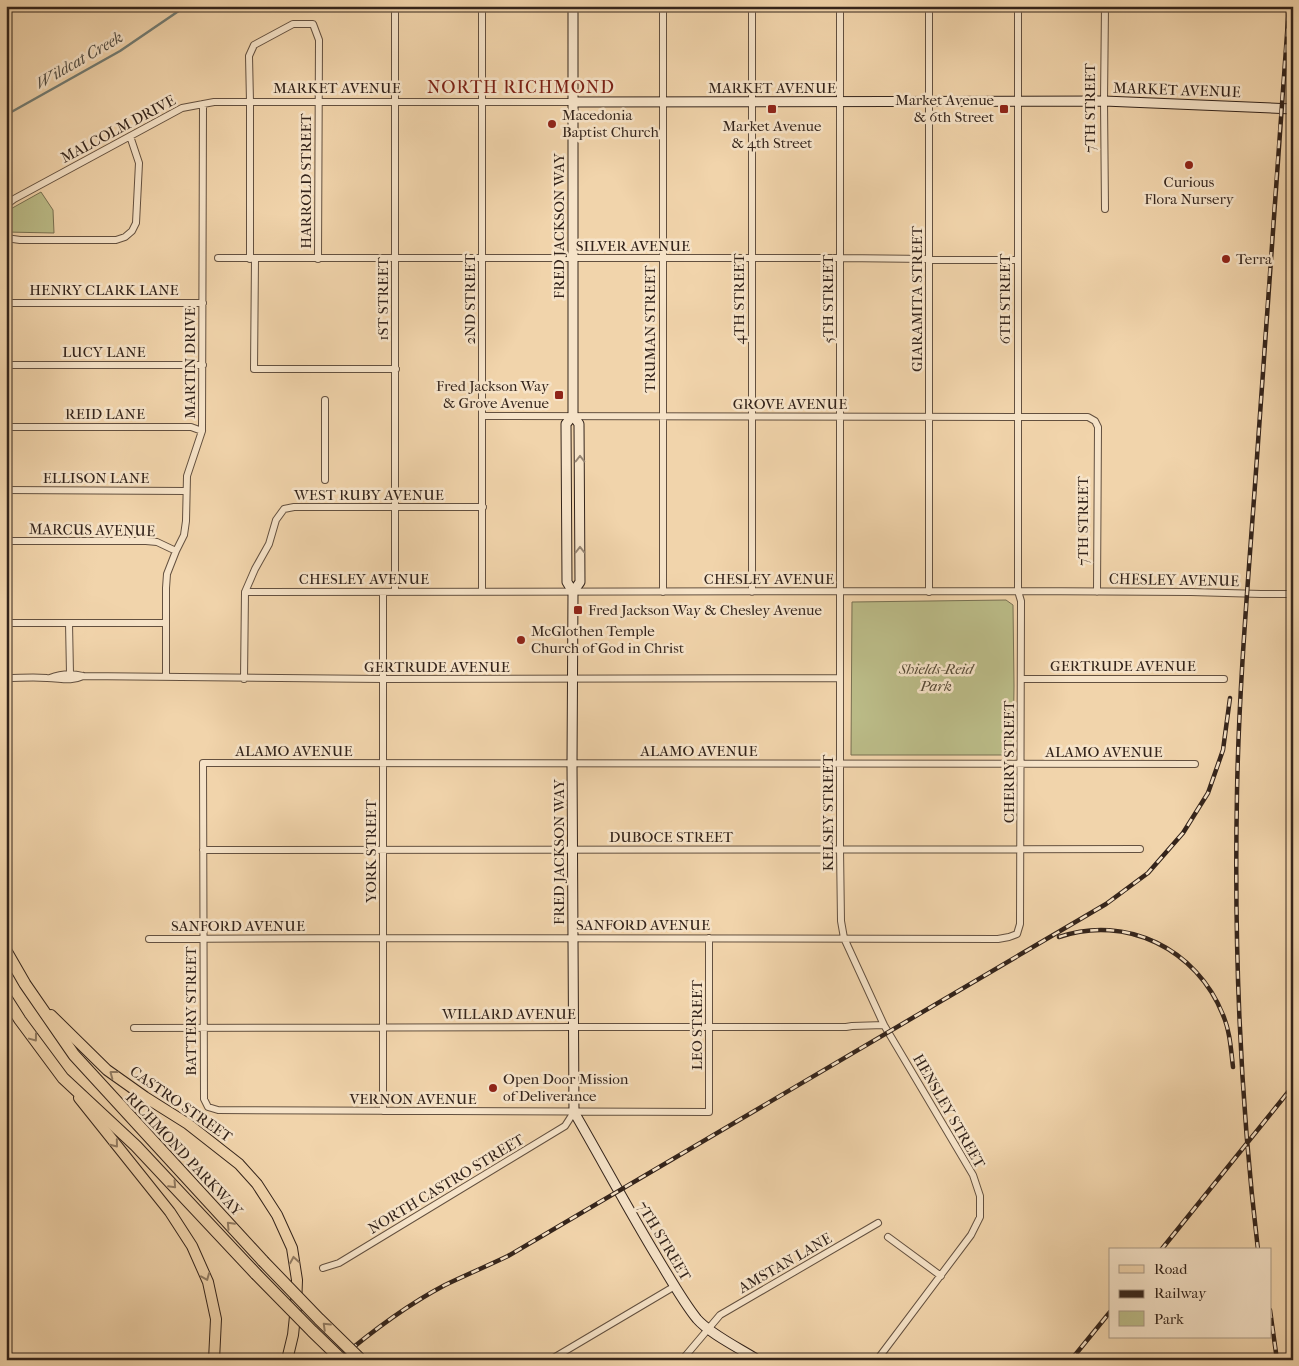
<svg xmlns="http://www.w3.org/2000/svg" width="1299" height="1366" font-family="'IM FELL French Canon',serif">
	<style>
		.green { fill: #bbbc88; stroke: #787052 }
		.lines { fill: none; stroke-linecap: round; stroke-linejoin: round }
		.stream { stroke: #727c74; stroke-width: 2.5 }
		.street-casing { stroke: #63503f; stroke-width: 8 }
		.secondary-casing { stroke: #34241b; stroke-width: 11 }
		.primary-casing { stroke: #34241b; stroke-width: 12 }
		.highway-casing { stroke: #34241b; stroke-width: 13 }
		.street { stroke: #f6e3c8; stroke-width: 6 }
		.secondary { stroke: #f6e3c8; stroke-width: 9 }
		.primary { stroke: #f1d4ab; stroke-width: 10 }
		.highway { stroke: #f1d4ab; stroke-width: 11 }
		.rail-casing { stroke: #34241b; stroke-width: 4.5 }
		.rail { stroke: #f6e3c8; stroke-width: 2.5; stroke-dasharray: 8; stroke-linecap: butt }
		.highway-bridge-casing { stroke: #34241b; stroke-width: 13; stroke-linecap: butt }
		.highway-bridge { stroke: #f1d4ab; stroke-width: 11 }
		.oneway { stroke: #958472 }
		.oneway2 { stroke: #927c63 }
		.poi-dot { fill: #8f2418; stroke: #f6e3c8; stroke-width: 2 }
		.labels { text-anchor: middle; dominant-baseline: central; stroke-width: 5; stroke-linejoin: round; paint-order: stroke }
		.street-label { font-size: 15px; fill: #34241b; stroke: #f6e3c8 }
		.poi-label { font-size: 15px; fill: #34241b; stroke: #f6e3c8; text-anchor: start }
		.park-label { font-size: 15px; font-style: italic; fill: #564a36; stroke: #f6e3c8 }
		.water-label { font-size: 16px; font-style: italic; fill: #4e4940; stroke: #f6e3c8 }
		.quarter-label { font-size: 18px; letter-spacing: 1px; fill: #7a1f14; stroke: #f6e3c8 }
	</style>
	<rect width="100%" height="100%" fill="#f1d4ab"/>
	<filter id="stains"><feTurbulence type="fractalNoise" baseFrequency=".004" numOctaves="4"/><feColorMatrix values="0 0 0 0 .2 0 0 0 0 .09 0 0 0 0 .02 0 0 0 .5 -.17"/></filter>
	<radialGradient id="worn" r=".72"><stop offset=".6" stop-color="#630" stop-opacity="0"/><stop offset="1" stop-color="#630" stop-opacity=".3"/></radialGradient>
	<path class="green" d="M41,192L53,210L54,233L6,232V213L7,211Z
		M1006,600L1013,605L1014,686L1013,755H851L852,602Z"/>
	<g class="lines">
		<path class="stream" d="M6,115L120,51L186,6"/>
		<defs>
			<path id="street" d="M395,6V592
				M482,6V591
				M752,6V592
				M840,6V849L841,921L844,938L884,1025L973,1175L980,1196V1217L971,1235L877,1360
				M929,6V592
				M6,205L14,199L182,108L214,102H572
				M1105,209L1104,101L1105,6
				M6,238L20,240H116L125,237L132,231L136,223L139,163L130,136
				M218,258H840L1017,260
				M250,259V102L249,56L254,45L293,24H313L319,40L318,259
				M255,259L254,369H396
				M6,303H203
				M6,365H203
				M483,416L1088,417L1095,421L1098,427L1097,592
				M6,427H191L202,431
				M325,480V400
				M6,490L186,491
				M6,541H146L157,542L176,551
				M245,592L1018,591L1191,592L1261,594H1293
				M383,592V1111
				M663,592V6
				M6,623H166
				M69,623L70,674
				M166,677V588L167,574L176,551L184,535L186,521L187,476L202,431L203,104
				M6,678C20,678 34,677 47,678C61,678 70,682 83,676
				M50,678C60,674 72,673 83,676L383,679L840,678
				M244,679L245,592L255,569L269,544L276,520L284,509L294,507H483
				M1022,679H1224
				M203,850L1140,849
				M709,938V1112L218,1110L208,1107L204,1099L203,763L1195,764
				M149,939L383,938L998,939L1009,937L1017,934L1020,924L1021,601L1018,591V6
				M134,1028L573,1027H846L852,1026L884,1025
				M888,1237L941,1276
				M323,1268L339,1263L565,1126L574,1112
				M550,1360L675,1286
				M682,1360L720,1315L878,1223"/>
			<path id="secondary" d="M573,6V415L579,424L580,582L573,592
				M572,102L1104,101L1293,109
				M573,415L566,424L567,582L573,592L572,764L574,1112C603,1162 630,1213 660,1262C671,1280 684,1303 697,1319C710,1334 741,1349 758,1360"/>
			<path id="primary" d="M51,1015L107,1070L145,1097L188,1124L239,1164L257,1184L277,1215L292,1248L297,1280L296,1307L293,1335L287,1360
				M79,1098L170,1212L192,1246L208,1282L216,1319L214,1360"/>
			<path id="highway" d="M6,951L25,984L74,1055L263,1261
				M6,998L20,1020L63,1078L136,1146L256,1274"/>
		</defs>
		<use href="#street" class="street-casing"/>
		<use href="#secondary" class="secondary-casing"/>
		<use href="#primary" class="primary-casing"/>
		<use href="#highway" class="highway-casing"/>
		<use href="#street" class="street"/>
		<use href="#secondary" class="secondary"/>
		<use href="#primary" class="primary"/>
		<use href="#highway" class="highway"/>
		<defs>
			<path id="rail" d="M1059,937C1126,914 1197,949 1223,1015C1230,1031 1231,1050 1233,1067
				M1161,1250L1293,1086
				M1258,1250C1240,1099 1234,946 1237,793C1239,677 1250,560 1258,443C1268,298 1278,152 1289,6
				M1270,1310L1277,1360
				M338,1360C371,1332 407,1305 445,1285C466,1275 487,1266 508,1256L1106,904L1148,873L1183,833L1208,793L1223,750L1230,698
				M1071,1360L1110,1312"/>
		</defs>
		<use href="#rail" class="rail-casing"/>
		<use href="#rail" class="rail"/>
		<defs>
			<path id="highway-bridge" d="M263,1261L319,1319L361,1360
				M256,1274L312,1331L342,1360"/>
		</defs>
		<use href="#highway-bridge" class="highway-bridge-casing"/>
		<use href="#highway-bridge" class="highway-bridge"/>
	</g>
	<defs><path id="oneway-chevron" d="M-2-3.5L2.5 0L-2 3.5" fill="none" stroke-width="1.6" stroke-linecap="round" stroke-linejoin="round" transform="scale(1.25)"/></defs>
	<g class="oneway">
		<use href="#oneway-chevron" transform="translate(580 459) rotate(-90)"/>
		<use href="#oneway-chevron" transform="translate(580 550) rotate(-90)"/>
	</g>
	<g class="oneway2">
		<use href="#oneway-chevron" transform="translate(34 1038) rotate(53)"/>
		<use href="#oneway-chevron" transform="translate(113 1074) rotate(-143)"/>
		<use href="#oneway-chevron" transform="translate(115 1144) rotate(51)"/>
		<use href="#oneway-chevron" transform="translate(173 1185) rotate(47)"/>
		<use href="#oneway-chevron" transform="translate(230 1225) rotate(-133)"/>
		<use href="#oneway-chevron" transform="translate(294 1260) rotate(-99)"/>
		<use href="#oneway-chevron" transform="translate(206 1277) rotate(68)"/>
		<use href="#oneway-chevron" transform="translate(326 1326) rotate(-136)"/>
	</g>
	<g class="poi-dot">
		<rect x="767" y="104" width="10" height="10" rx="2.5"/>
		<rect x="999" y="104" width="10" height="10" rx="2.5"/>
		<circle cx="552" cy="124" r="5"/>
		<circle cx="1189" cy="165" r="5"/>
		<circle cx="1226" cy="259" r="5"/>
		<rect x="554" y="390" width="10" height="10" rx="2.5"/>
		<rect x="573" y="605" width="10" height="10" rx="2.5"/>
		<circle cx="521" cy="640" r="5"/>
		<circle cx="493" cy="1088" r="5"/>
	</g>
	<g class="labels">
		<g class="street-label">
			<text x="337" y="88">MARKET AVENUE</text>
			<text x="772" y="88">MARKET AVENUE</text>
			<text transform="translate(1177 90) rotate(2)">MARKET AVENUE</text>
			<text transform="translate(1090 108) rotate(-90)">7TH STREET</text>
			<text transform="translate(118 129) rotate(-28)">MALCOLM DRIVE</text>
			<text transform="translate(306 181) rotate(-90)">HARROLD STREET</text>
			<text transform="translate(559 226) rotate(-90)">FRED JACKSON WAY</text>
			<text x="633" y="246">SILVER AVENUE</text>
			<text x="104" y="290">HENRY CLARK LANE</text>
			<text transform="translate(383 299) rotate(-90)">1ST STREET</text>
			<text transform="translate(470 299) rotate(-90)">2ND STREET</text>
			<text transform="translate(739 299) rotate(-90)">4TH STREET</text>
			<text transform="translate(828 299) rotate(-90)">5TH STREET</text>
			<text transform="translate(917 299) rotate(-90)">GIARAMITA STREET</text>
			<text transform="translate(1005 299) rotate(-90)">6TH STREET</text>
			<text transform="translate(650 329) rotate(-90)">TRUMAN STREET</text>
			<text x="104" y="352">LUCY LANE</text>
			<text transform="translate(190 363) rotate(-90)">MARTIN DRIVE</text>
			<text x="790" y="404">GROVE AVENUE</text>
			<text x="105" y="414">REID LANE</text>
			<text x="96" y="478">ELLISON LANE</text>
			<text x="369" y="495">WEST RUBY AVENUE</text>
			<text transform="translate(1083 521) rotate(-90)">7TH STREET</text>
			<text transform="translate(92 530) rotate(1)">MARCUS AVENUE</text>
			<text x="364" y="579">CHESLEY AVENUE</text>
			<text x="769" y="579">CHESLEY AVENUE</text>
			<text transform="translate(1174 580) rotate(1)">CHESLEY AVENUE</text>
			<text x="1123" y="666">GERTRUDE AVENUE</text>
			<text x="437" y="667">GERTRUDE AVENUE</text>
			<text x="294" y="751">ALAMO AVENUE</text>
			<text x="699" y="751">ALAMO AVENUE</text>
			<text x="1104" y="752">ALAMO AVENUE</text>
			<text transform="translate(1009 762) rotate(-90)">CHERRY STREET</text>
			<text transform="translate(828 813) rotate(-90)">KELSEY STREET</text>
			<text x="671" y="837">DUBOCE STREET</text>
			<text transform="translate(371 851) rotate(-90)">YORK STREET</text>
			<text transform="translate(559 852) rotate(-90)">FRED JACKSON WAY</text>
			<text x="643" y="925">SANFORD AVENUE</text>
			<text x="238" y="926">SANFORD AVENUE</text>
			<text transform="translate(191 1011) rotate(-90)">BATTERY STREET</text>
			<text x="509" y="1014">WILLARD AVENUE</text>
			<text transform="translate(697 1025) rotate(-90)">LEO STREET</text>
			<text x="413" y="1099">VERNON AVENUE</text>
			<text transform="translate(181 1104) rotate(35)">CASTRO STREET</text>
			<text transform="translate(949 1111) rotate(60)">HENSLEY STREET</text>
			<text transform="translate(184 1154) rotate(47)">RICHMOND PARKWAY</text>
			<text transform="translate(446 1184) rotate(-31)">NORTH CASTRO STREET</text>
			<text transform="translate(664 1241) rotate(59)">7TH STREET</text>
			<text transform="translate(785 1263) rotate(-30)">AMSTAN LANE</text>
		</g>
		<g class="poi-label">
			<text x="994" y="100" text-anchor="end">Market Avenue<tspan x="994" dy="17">&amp; 6th Street</tspan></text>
			<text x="562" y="115">Macedonia<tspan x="562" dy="17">Baptist Church</tspan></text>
			<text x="772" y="126" text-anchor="middle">Market Avenue<tspan x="772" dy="17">&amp; 4th Street</tspan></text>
			<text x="1189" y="182" text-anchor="middle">Curious<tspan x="1189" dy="17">Flora Nursery</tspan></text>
			<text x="1236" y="259">Terra</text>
			<text x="549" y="386" text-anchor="end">Fred Jackson Way<tspan x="549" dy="17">&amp; Grove Avenue</tspan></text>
			<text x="588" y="610">Fred Jackson Way &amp; Chesley Avenue</text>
			<text x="531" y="631">McGlothen Temple<tspan x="531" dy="17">Church of God in Christ</tspan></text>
			<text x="503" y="1079">Open Door Mission<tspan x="503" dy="17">of Deliverance</tspan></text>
		</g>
		<g class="park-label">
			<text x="936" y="669">Shields-Reid<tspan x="936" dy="17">Park</tspan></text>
		</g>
		<g class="water-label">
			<text transform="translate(79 60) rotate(-30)">Wildcat Creek</text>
		</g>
		<g class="quarter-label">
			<text x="521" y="87">NORTH RICHMOND</text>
		</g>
	</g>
	<rect width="1299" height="1366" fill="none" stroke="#f1d4ab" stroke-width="25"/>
	<rect x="8" y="8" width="1284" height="1351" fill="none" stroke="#34241b" stroke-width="2.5"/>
	<rect x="12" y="12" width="1274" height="1341" fill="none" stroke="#34241b"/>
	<rect x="1109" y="1248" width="162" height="90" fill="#f6e3c8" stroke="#a89783"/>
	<rect x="1119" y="1265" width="25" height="8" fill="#f1d4ab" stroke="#a89783"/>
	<text x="1154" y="1274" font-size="15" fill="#34241b">Road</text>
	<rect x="1119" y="1290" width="25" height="8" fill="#34241b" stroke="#a89783"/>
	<text x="1154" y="1298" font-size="15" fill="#34241b">Railway</text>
	<rect x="1119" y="1311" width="25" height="15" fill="#bbbc88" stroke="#a89783"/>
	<text x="1154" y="1324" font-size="15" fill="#34241b">Park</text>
	<rect width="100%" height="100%" filter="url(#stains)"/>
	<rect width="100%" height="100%" fill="url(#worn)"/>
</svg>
